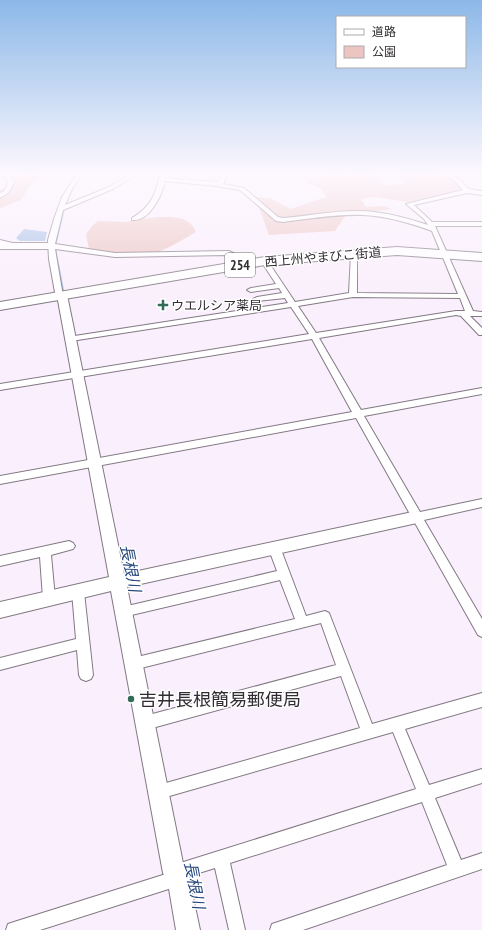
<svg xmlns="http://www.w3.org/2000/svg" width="482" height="930" font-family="'PT Sans Narrow','Noto Sans JP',sans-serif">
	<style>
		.green { fill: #ecc4c2 }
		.water { fill: #a2bde7 }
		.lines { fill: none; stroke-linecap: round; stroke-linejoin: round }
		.stream { stroke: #a2bde7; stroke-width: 1.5 }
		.street-casing { stroke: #827983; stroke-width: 2 }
		.secondary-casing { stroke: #827983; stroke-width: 2 }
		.highway-casing { stroke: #827983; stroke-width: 2 }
		.street { fill: #fff; fill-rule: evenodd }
		.secondary { fill: #fff; fill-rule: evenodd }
		.highway { fill: #fff; fill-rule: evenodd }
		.poi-dot { fill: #306c57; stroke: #fff; stroke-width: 1.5 }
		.labels { text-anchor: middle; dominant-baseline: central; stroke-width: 3; stroke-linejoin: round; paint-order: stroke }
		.far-street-label { font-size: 13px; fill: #312d32; stroke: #fff }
		.far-poi-label { font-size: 13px; fill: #312d32; stroke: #fff; text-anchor: start }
		.shield { fill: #fff; stroke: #6f6c70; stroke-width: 1 }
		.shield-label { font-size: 14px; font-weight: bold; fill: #312d32 }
		.water-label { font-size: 16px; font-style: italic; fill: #27487d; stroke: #fff }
		.near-poi-label { font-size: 18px; fill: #312d32; stroke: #fff; text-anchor: start }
	</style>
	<rect width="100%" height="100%" fill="#faeffc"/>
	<path class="green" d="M24,174H43L29,187L21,200L0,208V190L7,187L8,183L5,178Z
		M328,174H343V176L352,177L354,174L376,175L383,185L404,184L397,174H441L455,180L464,189L460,193L407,202L375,197L361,199L366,207L385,206L392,209L346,215L335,231L269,235L255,197L270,198L291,209L326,197L322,189L305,182Z
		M157,217C173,217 189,215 196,232C185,238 174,245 163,250C141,260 112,253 89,249L86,234L92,226L98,221L126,222Z"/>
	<path class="water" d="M24,229L47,232L45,241H20L16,238Z"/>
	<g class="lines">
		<path class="stream" d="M64,210L55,247L64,294"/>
		<defs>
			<path id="street" d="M0,174C7,174 12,176 14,183L8,193L0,198V193L4,191L8,183L7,180Z
				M77,174H83L73,187L65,205L109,187L130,174H137L113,189L63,210L55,244L115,253L229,251L235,254L238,266L231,268L228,255L115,257L55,249L63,296L59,298H56L49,259L48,240L54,219L62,197Z
				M160,174H166L165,178L218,182L222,174H228L223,184L244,188L278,217L283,218C309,216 336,210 362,211C385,212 407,218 428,225L424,219L406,204L463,190L455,181L440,174H448L459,179L469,189L482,191V195L467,193L414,205L432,222H482V226H435L473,311L482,312V316H470L482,328V335H479L461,316L456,315L319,338L361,410L482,388V394L364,416L420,512L482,499V507L424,520L482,619V637L478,635L356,418L0,484V476L352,412L312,339L0,390V384L309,334L291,307L71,341H68V337L288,303L285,298L257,301L253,299L257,297L282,293L279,288L251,292L247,290L251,288L276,284L261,261L265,259L267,260L295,302L349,293L351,254L354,252L357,254V293L458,294L432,231C410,223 387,216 363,215C336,214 309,219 283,222L276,221L240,190L216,186L165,181C162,195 150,222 132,220V218C151,207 156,194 160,174ZM353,297L460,298L465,311H456L316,333L298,306Z
				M0,240L21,245L22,246L19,248L0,244Z
				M69,541L73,543L75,546L73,549L51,555L55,598L53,602L49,603L45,602L43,598L40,557L0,566V556Z
				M274,542L278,544L280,547L306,616L325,611L329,613L372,724L482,693V707L405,729L429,785L482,769V783L435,798L461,860L482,853V869L303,930H270L272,924L278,922L447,865L422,802L230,863L245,930H229L215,868L186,877L184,884L178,886L40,930H6L8,924L14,922L166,874L168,867L174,865L416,789L393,732L159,799L154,797L152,792L154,787L159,785L360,728L341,676L145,730L140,728L138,723L140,718L145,716L336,665L321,623L133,670L128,668L127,664L128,660L133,658L295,619L280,580L123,617L119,616L117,612L119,608L123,607L277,571L268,547L270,544Z
				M78,587L82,588L84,592L93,675L91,679L86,681L81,679L79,675L77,650L0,670V658L76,639L72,592L74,588Z"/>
			<path id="secondary" d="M0,243H51L56,246L51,249H0Z
				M62,292L67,295L124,574L417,511L422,513L425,517L422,521L417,523L127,587L184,868L189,878L200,930H176L168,883L163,873L111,591L0,618V602L109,577L57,295Z"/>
			<path id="highway" d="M397,247L482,253V261L397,255L265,265L0,310V302L265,257Z"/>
		</defs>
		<use href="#street" class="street-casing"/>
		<use href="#secondary" class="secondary-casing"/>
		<use href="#highway" class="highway-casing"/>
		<use href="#street" class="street"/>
		<use href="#secondary" class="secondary"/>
		<use href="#highway" class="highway"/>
	</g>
	<linearGradient id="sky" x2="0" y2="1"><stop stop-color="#8cb8e8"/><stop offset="0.57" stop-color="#fdf8fe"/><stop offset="1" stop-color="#fdf8fe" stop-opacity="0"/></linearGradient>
	<rect width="482" height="304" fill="url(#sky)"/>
	<g class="poi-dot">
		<path d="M161 299h4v4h4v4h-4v4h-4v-4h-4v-4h4z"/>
		<circle cx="131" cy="699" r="4"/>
	</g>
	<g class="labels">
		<g class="far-street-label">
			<text transform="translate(323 257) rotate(-5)">西上州やまびこ街道</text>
		</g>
		<g class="far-poi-label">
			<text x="171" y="305">ウエルシア薬局</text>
		</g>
		<rect class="shield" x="225" y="253" width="30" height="24" rx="3"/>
		<g class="shield-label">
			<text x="240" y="265">254</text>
		</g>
		<g class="water-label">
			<text transform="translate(131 568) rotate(79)">長根川</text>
			<text transform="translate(195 885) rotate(79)">長根川</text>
		</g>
		<g class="near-poi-label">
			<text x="139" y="699">吉井長根簡易郵便局</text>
		</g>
	</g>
	<rect x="336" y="16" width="130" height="52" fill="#ffffff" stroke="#adabad"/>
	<rect x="344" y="29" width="20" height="6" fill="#ffffff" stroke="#adabad"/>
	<text x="372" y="36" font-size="12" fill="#312d32">道路</text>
	<rect x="344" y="46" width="20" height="12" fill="#ecc4c2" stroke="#adabad"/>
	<text x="372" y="56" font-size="12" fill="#312d32">公園</text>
</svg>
